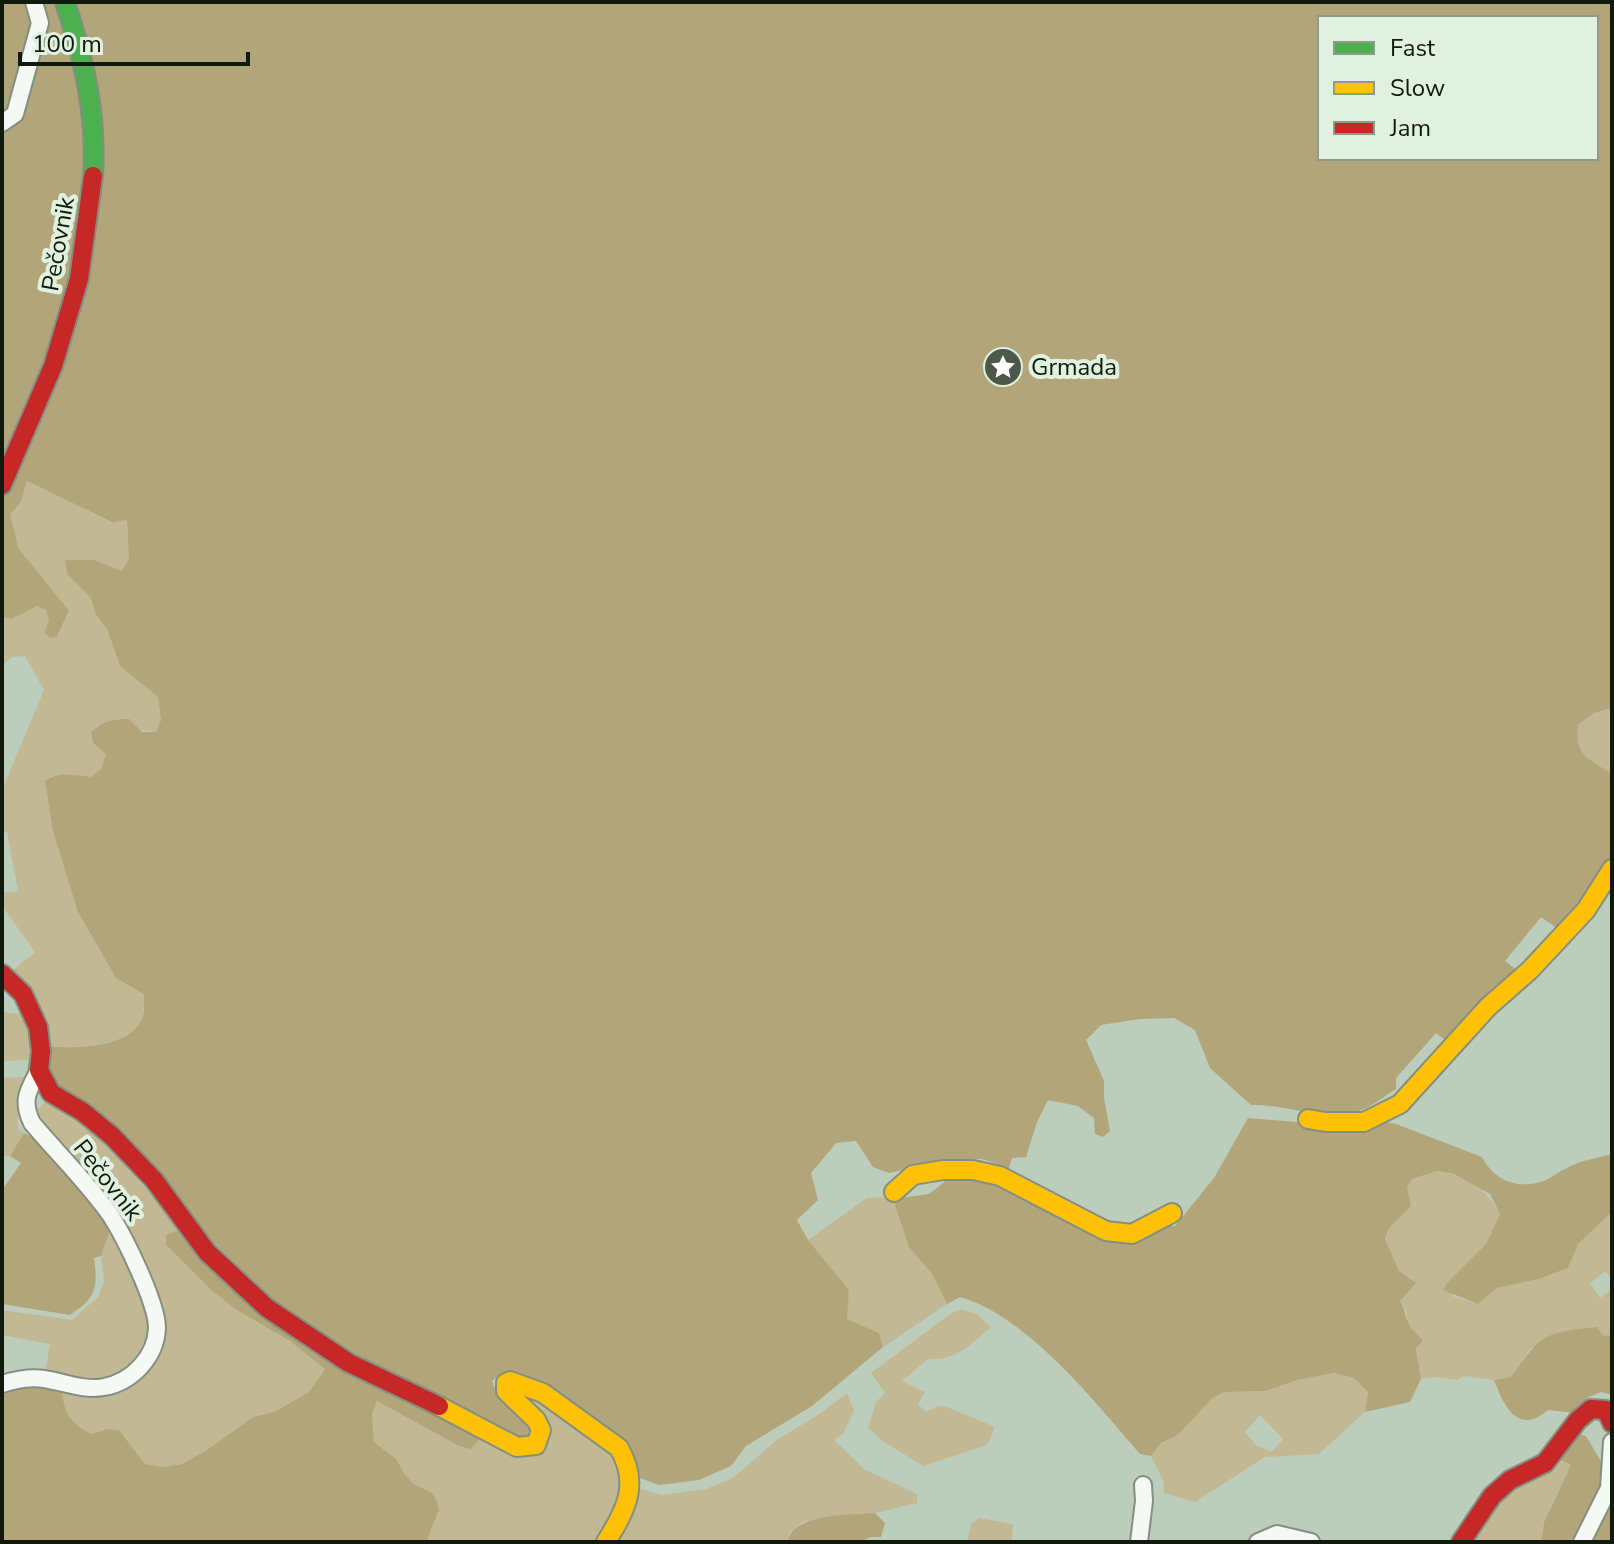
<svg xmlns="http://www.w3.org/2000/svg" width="1614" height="1544" font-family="'Nunito Sans',sans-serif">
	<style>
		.green { fill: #c2b994; fill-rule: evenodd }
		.forest { fill: #b1a579; fill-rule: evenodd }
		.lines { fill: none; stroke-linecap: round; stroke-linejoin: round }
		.street-casing { stroke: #838f81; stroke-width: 20 }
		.fast-casing { stroke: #838f81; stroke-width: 22 }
		.slow-casing { stroke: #838f81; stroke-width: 22 }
		.jam-casing { stroke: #838f81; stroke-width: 22 }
		.street { stroke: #f5f8f5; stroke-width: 16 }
		.fast { stroke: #4caf50; stroke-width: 18 }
		.slow { stroke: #ffc107; stroke-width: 18 }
		.jam { stroke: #c62828; stroke-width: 18 }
		.labels { text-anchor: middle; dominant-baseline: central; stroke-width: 8; stroke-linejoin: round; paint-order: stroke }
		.street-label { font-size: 24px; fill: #0f190d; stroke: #e1f1df }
		.poi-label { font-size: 24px; fill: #0f190d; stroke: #e1f1df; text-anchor: start }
	</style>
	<rect width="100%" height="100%" fill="#bdcdbb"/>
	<path class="green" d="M27,481L114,523L127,518L129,559L122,572L94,560H65L67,573L91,598L96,615L107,627L121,666L158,697L161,720L156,732L97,725L91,733L93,743L106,754L101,769L91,778L51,776L78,912L116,978L144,993C144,1001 145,1011 142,1018C129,1049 74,1049 45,1046L12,971L35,952L2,906V893L18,891L7,832H2V790L44,690L25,656L12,657L2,666V617L12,619L37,606L46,610L58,636L69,612L19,549L10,514L21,502Z
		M1612,708V774C1588,758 1575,756 1578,725L1594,713Z
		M2,1012L30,1015L36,1031L23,1111L18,1114V1130L24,1133L10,1156L2,1155V1078L26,1077L28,1060L2,1061Z
		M47,1100L82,1117L182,1229L166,1245L211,1290L290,1341L325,1369L309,1392L274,1412L253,1417L207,1450L182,1464L163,1467L145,1464L119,1430L108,1429L92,1434C66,1423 64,1410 61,1383L113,1388L161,1334L128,1237L33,1113Z
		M1437,1171C1467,1176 1486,1188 1500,1214L1486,1244L1469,1262L1452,1296L1478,1304L1497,1288L1539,1279L1568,1268L1578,1244L1612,1212V1279L1605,1271L1590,1283L1600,1298L1612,1289V1335L1531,1348L1511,1377L1494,1380L1464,1376L1457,1380L1434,1377L1421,1379L1414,1332L1407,1321L1406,1311L1400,1301L1399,1271L1385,1239L1389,1228L1411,1206L1407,1188L1412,1179Z
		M888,1197L893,1199L909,1247L932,1274L947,1304L883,1347L879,1333L846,1319L849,1290L808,1240L867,1198Z
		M112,1225L151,1313L149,1348L130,1374L94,1383L45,1373L50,1344L2,1335V1310L72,1320L98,1297L104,1282L101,1256Z
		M962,1309L977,1314L991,1327C971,1344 956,1361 928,1359L902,1381L925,1392L918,1404L926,1412L939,1406L947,1407L995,1427L987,1445L923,1466L884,1442L868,1428L876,1402L885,1393L871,1373L950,1314Z
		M1334,1373L1354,1378L1368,1392L1365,1412L1319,1454L1265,1457L1195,1502L1164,1493L1163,1480L1151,1456L1161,1443L1178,1435L1212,1397L1224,1392L1266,1391L1297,1380ZM1260,1415L1283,1439L1272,1452L1256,1445L1245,1432Z
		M520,1388L608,1447L626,1477L599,1542H426L432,1493L414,1484L405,1476L396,1459L374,1442L372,1414L377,1401L459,1446Z
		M847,1393L854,1411L843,1434L834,1440L864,1469L917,1494V1503L875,1513L803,1522L789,1533L787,1542H608L636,1488L662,1495L706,1489L733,1478L778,1439L818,1415Z
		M1556,1457L1571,1465L1544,1521L1541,1542H1468L1484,1516Z
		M979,1518L1013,1524L1012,1542H967L971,1524Z"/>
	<path class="forest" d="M2,2H1612V708L1594,713L1578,725C1575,756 1588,758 1612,774V860L1560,930L1541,917L1505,961L1517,970L1451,1044L1436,1033L1396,1078V1089C1384,1096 1371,1108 1358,1111C1321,1121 1287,1104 1251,1105L1210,1068L1195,1030L1174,1018L1140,1019L1101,1025L1086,1040L1104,1081V1098L1110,1131L1103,1137L1095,1134L1094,1118L1078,1106L1048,1100L1037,1122L1026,1157L1012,1158L1009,1168L982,1159H950L889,1173L873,1167L856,1141L836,1143L811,1173L818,1200L797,1220L808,1240L849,1290L847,1319L879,1333L883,1347L812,1406L746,1446L731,1466L699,1480L659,1485L637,1477L626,1445L496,1378L492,1381L496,1391L535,1425L528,1443L299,1325L48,1083L45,1046C74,1049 128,1049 142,1019C145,1012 144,1002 144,994L116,978L78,912L53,831L45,781C58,771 76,776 91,777L101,769L106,754L93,743L91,732C101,721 115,719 129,719L142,732H156L161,720L158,697L120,666L107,628L96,615L91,598L67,574L65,560H94L122,571L129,559L127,519L114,523L27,481L21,502L10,514L19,549L69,611L57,637L51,638L44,633L49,621L46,610L37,606L12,619L2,617ZM1320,18H1596V158H1320Z
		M1248,1118L1343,1126L1373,1119L1396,1124L1482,1157C1494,1180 1515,1189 1541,1182C1551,1179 1559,1171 1569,1167C1582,1160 1598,1158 1612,1154V1212L1578,1244L1568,1268L1539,1279L1497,1288L1478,1304L1443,1290L1447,1283L1486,1244L1500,1214L1490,1194L1454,1174L1437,1171L1412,1179L1407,1188L1411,1206L1389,1228L1385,1239L1399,1271L1416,1283L1400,1301C1405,1309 1405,1318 1410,1326C1414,1333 1419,1334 1423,1341L1416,1348L1421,1379L1410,1402L1365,1412L1368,1392L1354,1378L1334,1373L1297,1380L1266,1391L1224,1392L1212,1398L1178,1435L1161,1443L1151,1456L1140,1454C1095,1402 1027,1316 960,1297L947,1304L932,1274L909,1247L893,1199L929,1194L957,1172L1104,1225L1175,1226L1214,1178Z
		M24,1133L42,1142L112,1225L101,1256L94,1258C98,1288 96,1298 70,1315L2,1304V1190L21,1163L10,1156Z
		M182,1229L216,1268L484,1433L471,1449L459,1446L377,1401L372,1414L374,1442L396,1459L405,1475L414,1484L432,1493L437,1501L439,1510L426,1542H2V1386L61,1383C64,1410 66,1422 92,1434L108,1429L119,1430L145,1464L163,1467L182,1464L207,1450L253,1417L274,1412L309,1392L325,1369L290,1341L237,1310L211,1290L166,1245V1235Z
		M1597,1327L1603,1336L1612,1335V1395L1601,1392L1589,1397L1577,1413L1548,1410C1518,1436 1504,1406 1494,1380L1511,1377C1542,1333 1544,1333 1597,1327Z
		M1576,1433L1586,1436L1603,1465L1601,1487L1576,1542H1541L1544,1522L1571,1465L1556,1457Z
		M1612,1501V1542H1590V1540Z
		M875,1513L885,1523L881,1537H871L860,1542H787C793,1513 851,1515 875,1513Z"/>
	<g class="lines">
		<defs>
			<path id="street" d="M2,123L15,114L40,23L34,2
				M2,1384C15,1380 31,1377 44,1379C64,1382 84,1391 104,1387C132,1382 156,1357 157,1328C157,1303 125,1238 111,1216C88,1183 58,1154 32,1123C21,1100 28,1091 39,1070
				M1609,1488L1612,1442
				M1139,1542L1144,1501L1143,1485
				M1258,1542L1277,1534L1311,1542
				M1582,1542L1612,1482"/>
			<path id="fast" d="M65,2C84,60 97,114 93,176"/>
			<path id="slow" d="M1308,1119L1325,1122H1364L1400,1104L1488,1007L1530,970L1586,910L1612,869
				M894,1192L913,1175L943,1170H973L1000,1176L1106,1231L1132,1234L1172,1213
				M439,1406L517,1447L536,1445L541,1430L536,1420L506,1391V1383L510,1381L543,1393L619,1448C640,1484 626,1510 606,1542"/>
			<path id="jam" d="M2,485L53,366L79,279L93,176
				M2,974L23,994L38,1027L41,1051L39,1070L51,1093L83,1112L112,1136L154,1180L207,1252L267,1308L349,1363L439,1406
				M1461,1542L1492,1496L1510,1480L1545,1463L1578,1420L1591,1409L1606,1410L1612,1423"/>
		</defs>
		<use href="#street" class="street-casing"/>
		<use href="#fast" class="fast-casing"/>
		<use href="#slow" class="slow-casing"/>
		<use href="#jam" class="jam-casing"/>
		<use href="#street" class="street"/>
		<use href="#fast" class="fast"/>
		<use href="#slow" class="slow"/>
		<use href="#jam" class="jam"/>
	</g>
	<defs>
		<symbol id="sight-disc" viewBox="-11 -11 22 22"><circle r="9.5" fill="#4c584a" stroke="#e1f1df"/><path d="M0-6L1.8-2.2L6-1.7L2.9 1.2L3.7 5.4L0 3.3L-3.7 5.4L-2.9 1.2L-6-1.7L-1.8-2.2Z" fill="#fff"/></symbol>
	</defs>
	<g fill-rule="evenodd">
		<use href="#sight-disc" x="981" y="345" width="44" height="44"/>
	</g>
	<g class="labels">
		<g class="street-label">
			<text transform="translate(58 244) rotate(-80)">Pečovnik</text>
			<text transform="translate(108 1180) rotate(52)">Pečovnik</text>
		</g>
		<g class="poi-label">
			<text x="1031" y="367">Grmada</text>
		</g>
	</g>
	<rect width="1614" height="1544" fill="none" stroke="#0f190d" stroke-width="8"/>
	<rect x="1318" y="16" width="280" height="144" fill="#e1f1df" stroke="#8d9b8b" stroke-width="2"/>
	<rect x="1334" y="42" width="40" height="12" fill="#4caf50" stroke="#8d9b8b" stroke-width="2"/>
	<text x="1390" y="56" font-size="24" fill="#0f190d">Fast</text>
	<rect x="1334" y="82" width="40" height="12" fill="#ffc107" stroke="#8d9b8b" stroke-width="2"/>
	<text x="1390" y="96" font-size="24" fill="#0f190d">Slow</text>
	<rect x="1334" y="122" width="40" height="12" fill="#c62828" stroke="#8d9b8b" stroke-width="2"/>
	<text x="1390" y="136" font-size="24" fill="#0f190d">Jam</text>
	<path d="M20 52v12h228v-12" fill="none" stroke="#0f190d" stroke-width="4"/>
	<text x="32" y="52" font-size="24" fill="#0f190d" stroke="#e1f1df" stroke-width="6" paint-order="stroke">100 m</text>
</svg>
